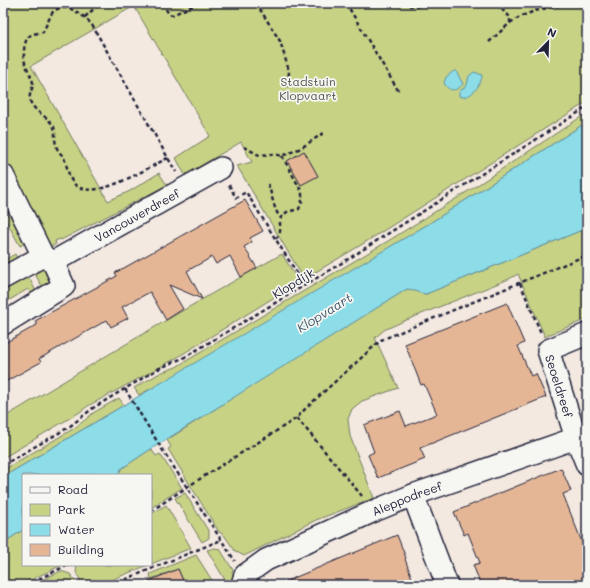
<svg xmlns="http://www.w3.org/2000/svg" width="590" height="588" font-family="Mali,sans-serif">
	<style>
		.green { fill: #c7d285; stroke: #747a60 }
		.water { fill: #8cdde8; stroke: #6292a3 }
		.building { fill: #e5b696; stroke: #22223b }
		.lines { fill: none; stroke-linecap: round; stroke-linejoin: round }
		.minor-casing { stroke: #22223b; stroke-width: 24 }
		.path { stroke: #22223b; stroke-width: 2.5; stroke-dasharray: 4 3; stroke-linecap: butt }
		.minor { stroke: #f6f6f2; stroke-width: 21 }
		.labels { text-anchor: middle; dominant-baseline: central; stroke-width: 3.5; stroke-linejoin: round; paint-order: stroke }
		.park-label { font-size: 12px; fill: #545751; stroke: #f6f6f2 }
		.street-label { font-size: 12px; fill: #22223b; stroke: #f6f6f2 }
		.water-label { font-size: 13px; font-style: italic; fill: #425a6f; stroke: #f6f6f2 }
	</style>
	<rect width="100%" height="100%" fill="#f3e9e0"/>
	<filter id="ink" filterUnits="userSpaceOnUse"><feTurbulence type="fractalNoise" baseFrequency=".025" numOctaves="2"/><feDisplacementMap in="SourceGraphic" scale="8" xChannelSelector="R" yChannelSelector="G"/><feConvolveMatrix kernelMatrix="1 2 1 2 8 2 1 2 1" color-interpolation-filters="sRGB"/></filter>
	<g filter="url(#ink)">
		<path class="green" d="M3,3H587V102L361,245L304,279L237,166L252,162L241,142L185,175L176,158L210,136L134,6L31,66L108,201L130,191L159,173L167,185L61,240L60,239L55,241L56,244L51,247L3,157Z
			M587,113V122L430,223L179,374L139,395L134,388L160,373L176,367L388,241L473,188Z
			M14,211L30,241L20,246L4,217Z
			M587,228V319L548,335L545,337L518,274L509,279L404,321L384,330L375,338L398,388L362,401L352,409L348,419L350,436L374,498L316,520L244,556L235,551L224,535L219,532L168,449L171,447L167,440L257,382L407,289C414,289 419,294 426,294Z
			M15,254L19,261L3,270V261Z
			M282,254L299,282L173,360L88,406L80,412L3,458V418C96,362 188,306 282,254Z
			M40,266L45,269L52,282L46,293L32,269Z
			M26,272L39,297L35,300L28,289L3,304V285Z
			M119,398L124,405L3,477V470L73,429L85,420L93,413Z
			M151,449L156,456L160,454L182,488L151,508V475H118L121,469Z
			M185,493L209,532V538L202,542L175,498Z
			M166,505L191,548L151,564V514Z
			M23,530V565H62L20,585H3V543Z
			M215,548L220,549L233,570L232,572L238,585H228L207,550Z
			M196,555L215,585H185L178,569L151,579L150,574Z
			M77,565H148L99,585H83L76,572Z
			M61,571L70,574L78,585H31Z"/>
		<path class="water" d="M454,71H456L463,84C457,91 449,93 444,83L446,77Z
			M474,72L482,75C482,84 470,101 459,96V92L467,85L469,76Z
			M587,122V228L426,294C419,294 414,289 407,289L151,449L121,469L118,475H23V530L3,543V477L430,223Z"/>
		<path class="building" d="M304,151L318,176L301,185L287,161Z
			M245,200L263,231L250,238L252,242L244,247L257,268L241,277L230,256L216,264L212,257L187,271L202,299L169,285L183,309L166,320L150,292L122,307L128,318L111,327L107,320L39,359L41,362L3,383V344L37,325L35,321L117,276L115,273Z
			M507,303L524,343L518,346L531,376L536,374L546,397L420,448L425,459L378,478L368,455L374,452L364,425L400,411L406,426L437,414L424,384L421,385L405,344Z
			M561,468L571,491L563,494L587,555V585H481L473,565L480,563L468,533L464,535L454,512Z
			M397,535L406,558L405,559L413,581L404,585H277Z
			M178,569L185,585H139Z"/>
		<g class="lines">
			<defs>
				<g id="minor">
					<path d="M3,175L43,256"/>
					<path id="s1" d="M53,262L221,168"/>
					<path d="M3,278L43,256L53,262L64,286L3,324"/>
					<path id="s2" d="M587,334L548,350L576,438L587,465"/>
					<path d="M413,495L447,585"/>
					<path id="s3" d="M244,585L243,581L245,575L266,560L374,511L413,495L576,438"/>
				</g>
			</defs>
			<use href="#minor" class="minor-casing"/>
			<path class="path" d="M162,3L169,14L172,15L199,3
				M256,3L280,41L289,71L288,87
				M346,3L399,92
				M402,3L415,7L427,3
				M85,17L100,3
				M510,23C522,15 533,11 547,8C554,6 560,6 566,3
				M489,42L510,23V17L495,3
				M244,147L259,155L274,154L282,156L301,148L325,132
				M168,158C147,168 107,194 84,189C68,186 69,170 64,158C62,154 58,152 57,148C54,142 56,134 54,127C49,117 36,113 31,103C27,96 33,90 33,83C32,77 27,69 25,63C23,56 23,39 31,35C34,33 40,33 43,32L52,13C64,0 83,14 92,25L176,172
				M268,184C272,194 274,212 281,218
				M229,185L236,198L246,192L305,286
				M276,239L280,232V221L283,215L287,212L299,209L302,201V192L282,156
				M520,283L541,333
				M125,389L160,446L235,561
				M297,418L362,496
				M3,465L69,427L93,408L158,369L185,357L345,261L587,107
				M151,511L187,487L297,418L306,408L381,340L587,255
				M26,585L68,565
				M112,585L221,540"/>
			<use href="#minor" class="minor"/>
		</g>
	</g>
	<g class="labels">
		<g class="park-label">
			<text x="308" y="81">Stadstuin<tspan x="308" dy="14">Klopvaart</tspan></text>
		</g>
		<g class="street-label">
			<text stroke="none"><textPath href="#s1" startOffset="96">Vancouverdreef</textPath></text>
			<text transform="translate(293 283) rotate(-31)">Klopdijk</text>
			<text stroke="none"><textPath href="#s2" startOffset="80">Seoeldreef</textPath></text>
			<text stroke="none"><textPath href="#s3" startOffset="190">Aleppodreef</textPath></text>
		</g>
		<g class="water-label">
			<text transform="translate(324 312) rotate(-32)">Klopvaart</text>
		</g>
	</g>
	<rect width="590" height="588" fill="none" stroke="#f6f6f2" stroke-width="16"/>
	<rect x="8" y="8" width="574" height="572" fill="none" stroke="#22223b" stroke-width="1.5" filter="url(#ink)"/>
	<rect x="22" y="474" width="130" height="92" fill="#f6f6f2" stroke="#a1a1a9"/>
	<rect x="30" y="487" width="20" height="6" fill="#f6f6f2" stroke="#a1a1a9"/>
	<text x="58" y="494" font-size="12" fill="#22223b">Road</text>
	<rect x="30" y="504" width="20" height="12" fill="#c7d285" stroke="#a1a1a9"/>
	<text x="58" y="514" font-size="12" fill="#22223b">Park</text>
	<rect x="30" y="524" width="20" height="12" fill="#8cdde8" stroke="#a1a1a9"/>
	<text x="58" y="534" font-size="12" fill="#22223b">Water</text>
	<rect x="30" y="544" width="20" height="12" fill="#e5b696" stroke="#a1a1a9"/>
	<text x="58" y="554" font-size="12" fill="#22223b">Building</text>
	<g transform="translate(548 42) rotate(23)" stroke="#f6f6f2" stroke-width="3" paint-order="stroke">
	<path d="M0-3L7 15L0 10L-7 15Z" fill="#22223b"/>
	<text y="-6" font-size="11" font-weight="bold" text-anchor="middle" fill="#22223b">N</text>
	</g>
</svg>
